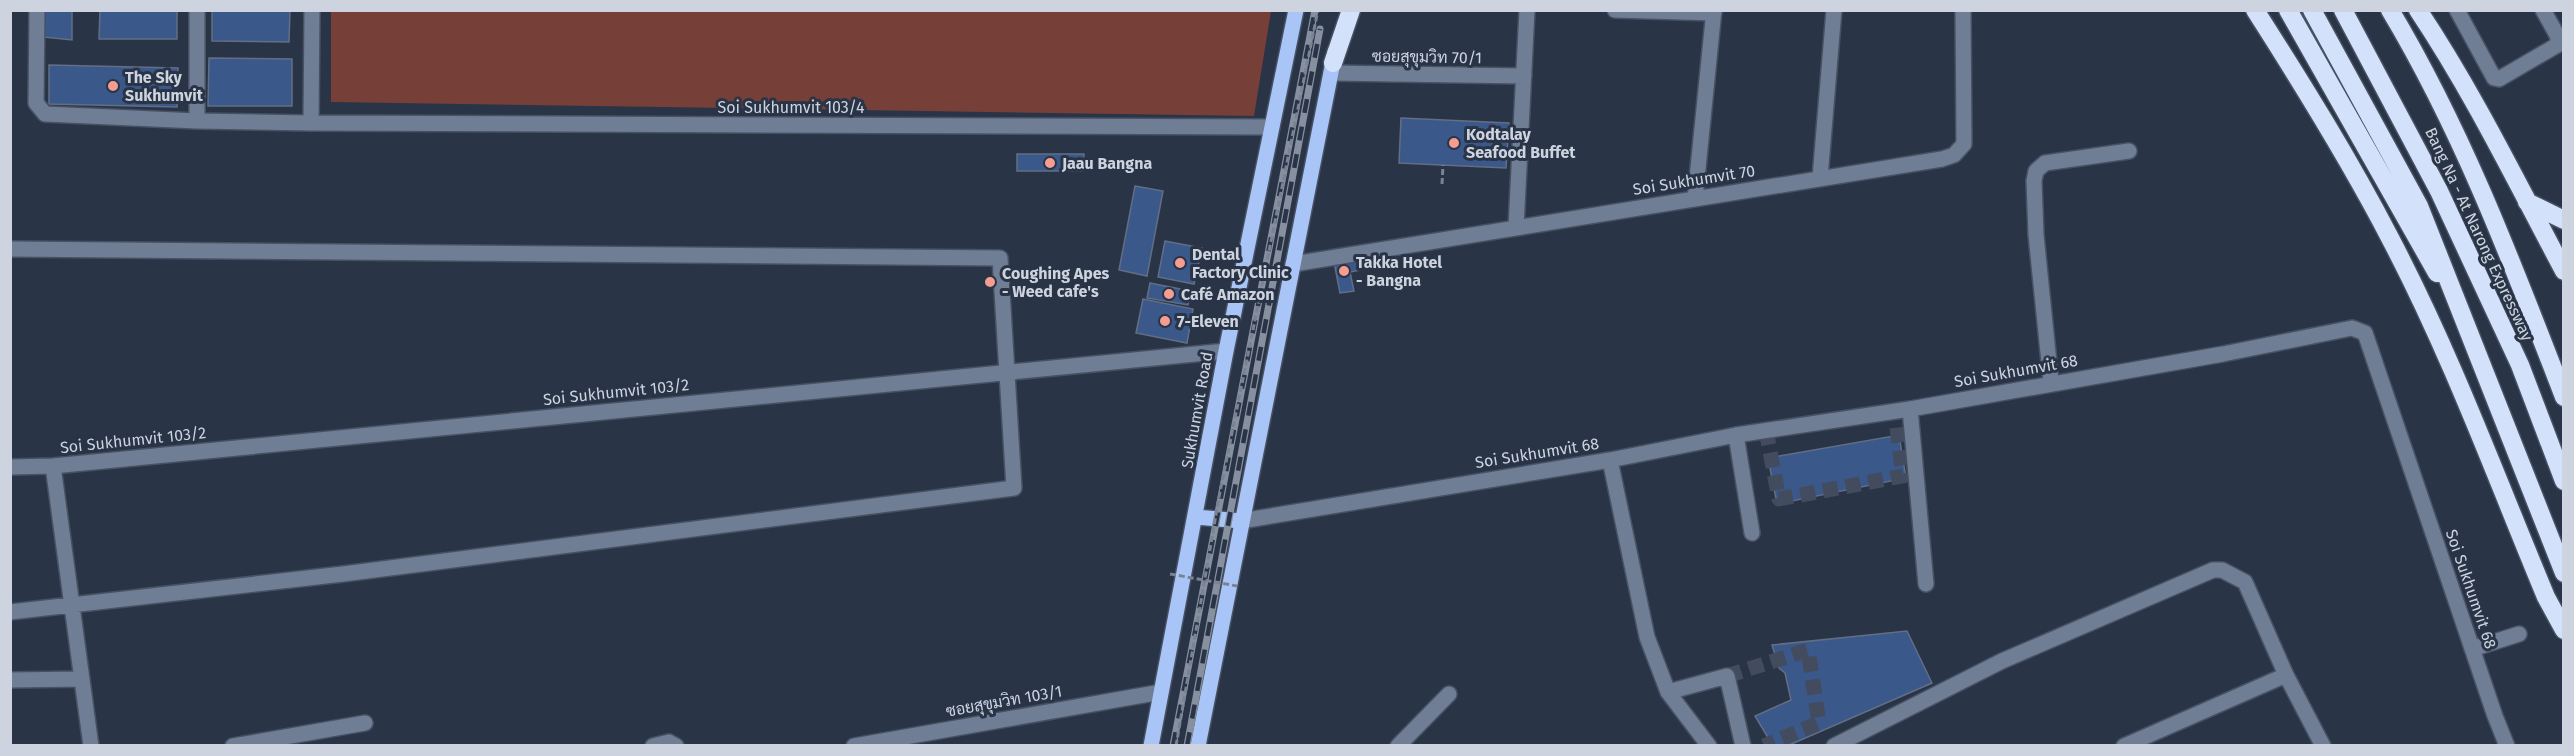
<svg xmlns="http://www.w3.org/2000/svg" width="2574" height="756" font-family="'Fira Sans',Sarabun,sans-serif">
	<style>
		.green { fill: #763f38 }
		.building { fill: #3b588b; stroke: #626e84; stroke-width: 1.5 }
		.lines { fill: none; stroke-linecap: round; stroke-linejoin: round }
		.minor-tunnel { stroke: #424c5e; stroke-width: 15; stroke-dasharray: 15 8; stroke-linecap: butt }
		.minor-casing { stroke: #475163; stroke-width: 18 }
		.major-casing { stroke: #475163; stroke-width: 18 }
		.highway-casing { stroke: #475163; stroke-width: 21 }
		.path { stroke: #7a8393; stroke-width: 3; stroke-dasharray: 6 3; stroke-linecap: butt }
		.minor { stroke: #6f7d95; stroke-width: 15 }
		.major { stroke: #a9c5f7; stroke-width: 15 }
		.highway { stroke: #d3e1fa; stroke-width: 18 }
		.rail-casing { stroke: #87909f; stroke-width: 7 }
		.rail { stroke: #293447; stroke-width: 4.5; stroke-dasharray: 14; stroke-linecap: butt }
		.path-bridge { stroke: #7a8393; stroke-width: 3; stroke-dasharray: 6 3; stroke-linecap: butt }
		.poi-dot { fill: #f59d90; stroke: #293447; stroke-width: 2 }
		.labels { text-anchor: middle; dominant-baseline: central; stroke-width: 6; stroke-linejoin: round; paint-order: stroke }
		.street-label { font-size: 16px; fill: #cdd4e0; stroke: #293447 }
		.poi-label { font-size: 16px; font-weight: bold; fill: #cdd4e0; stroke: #293447; text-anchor: start }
	</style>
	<rect width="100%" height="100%" fill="#293447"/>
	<path class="green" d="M331,11V10L1271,11L1254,116L331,102Z"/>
	<path class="building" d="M44,10H72V40L44,37Z
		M100,10H177V39H99Z
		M212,10H290L289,42L212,41Z
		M209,58L292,59V106H208Z
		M49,65L178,68L177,107L49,104Z
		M1401,118L1509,123L1506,168L1399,163Z
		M1017,154H1084V171H1017Z
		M1135,186L1163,191L1147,276L1119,270Z
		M1165,241L1202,248L1194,284L1158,277Z
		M1364,257L1366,269L1350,272L1354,291L1340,293L1334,262Z
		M1150,283L1191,291L1188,305L1147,298Z
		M1143,299L1193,309L1187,343L1136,333Z
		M1899,435L1906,478L1777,504L1768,458Z
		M1907,631L1932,683L1787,746H1773L1755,716L1791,700L1785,673L1779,668L1772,645Z"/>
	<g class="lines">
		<path class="minor-tunnel" d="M1766,430L1779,499L1903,476L1895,411
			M1727,676L1808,650L1819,723L1764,746"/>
		<defs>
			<path id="minor" d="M37,10L36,103L45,114L197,121L311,123L312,10
				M1615,10L1714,13
				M2457,10L2494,78L2499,79L2559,44L2557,35L2543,10
				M1331,73L1524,76
				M197,121V10
				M311,123L1272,127
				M1820,178L1834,10
				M1695,198L1714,10
				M1516,227L1527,10
				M10,249L1000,258L1014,488L343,574L10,612
				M1293,264L1942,159L1954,155L1964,144L1963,10
				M2051,382L2036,235L2034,181L2036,171L2045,163L2129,151
				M1910,409L1926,584
				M1736,435L1752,533
				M1610,460L1647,637L1668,692L1709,746
				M53,466L91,746
				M10,467L53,466L1226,351
				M1241,521L1610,460L1736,435L1910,409L2223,354L2352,328L2365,333L2495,716L2507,746
				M2472,649L2519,634
				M10,680L82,679
				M1668,692L1727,676L1743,746
				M233,746L365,723
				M653,746L669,742L676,746
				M854,746L1161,692
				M1398,746L1449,694
				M1834,746L2002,661L2213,570H2222L2245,582L2286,675L2323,746
				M2124,746L2286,675"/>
			<path id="major" d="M1196,517L1241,521
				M1151,746L1226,351L1296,10
				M1198,746L1335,52"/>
			<path id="highway" d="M2255,10C2303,85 2349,159 2390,238C2451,354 2496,477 2546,597L2564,630
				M2288,10L2437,273
				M2312,10L2419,206L2564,573
				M2343,10L2439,191L2520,365L2564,481
				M2390,10C2463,132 2513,265 2564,397
				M2418,10C2474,94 2517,183 2564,271
				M1333,63L1351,10
				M2527,202L2564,220"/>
		</defs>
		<use href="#minor" class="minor-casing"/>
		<use href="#major" class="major-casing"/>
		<use href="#highway" class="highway-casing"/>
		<path class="path" d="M1442,184L1443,165"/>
		<use href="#minor" class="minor"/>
		<use href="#major" class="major"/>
		<use href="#highway" class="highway"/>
		<defs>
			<path id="rail" d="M1173,746L1315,10
				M1187,746L1320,29"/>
		</defs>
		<use href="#rail" class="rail-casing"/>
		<use href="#rail" class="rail"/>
		<path class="path-bridge" d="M1170,574L1237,586
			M1176,746L1219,497L1318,10"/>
	</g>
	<g class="poi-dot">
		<circle cx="113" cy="86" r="6"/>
		<circle cx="1454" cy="143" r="6"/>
		<circle cx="1050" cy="163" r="6"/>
		<circle cx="1180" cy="263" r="6"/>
		<circle cx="1344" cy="271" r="6"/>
		<circle cx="990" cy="282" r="6"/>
		<circle cx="1169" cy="294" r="6"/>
		<circle cx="1165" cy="321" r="6"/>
	</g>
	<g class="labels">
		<g class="street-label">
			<text transform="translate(1427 57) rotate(1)">ซอยสุขุมวิท 70/1</text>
			<text x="791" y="107">Soi Sukhumvit 103/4</text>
			<text transform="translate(1694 180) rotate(-9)">Soi Sukhumvit 70</text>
			<text transform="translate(2479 234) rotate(65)">Bang Na - At Narong Expressway</text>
			<text transform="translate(2016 371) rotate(-10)">Soi Sukhumvit 68</text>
			<text transform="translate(616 392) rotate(-6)">Soi Sukhumvit 103/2</text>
			<text transform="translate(1197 410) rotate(-80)">Sukhumvit Road</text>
			<text transform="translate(133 440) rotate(-6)">Soi Sukhumvit 103/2</text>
			<text transform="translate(1537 453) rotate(-9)">Soi Sukhumvit 68</text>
			<text transform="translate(2471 589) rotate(71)">Soi Sukhumvit 68</text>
			<text transform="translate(1004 701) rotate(-10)">ซอยสุขุมวิท 103/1</text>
		</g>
		<g class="poi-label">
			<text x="125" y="77">The Sky<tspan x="125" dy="18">Sukhumvit</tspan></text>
			<text x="1466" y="134">Kodtalay<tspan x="1466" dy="18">Seafood Buffet</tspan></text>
			<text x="1062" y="163">Jaau Bangna</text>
			<text x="1192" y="254">Dental<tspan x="1192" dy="18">Factory Clinic</tspan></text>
			<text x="1356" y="262">Takka Hotel<tspan x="1356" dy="18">- Bangna</tspan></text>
			<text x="1002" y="273">Coughing Apes<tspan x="1002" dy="18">- Weed cafe's</tspan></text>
			<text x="1181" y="294">Café Amazon</text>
			<text x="1177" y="321">7-Eleven</text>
		</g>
	</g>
	<rect width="2574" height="756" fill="none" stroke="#cdd4e0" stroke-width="24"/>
</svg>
